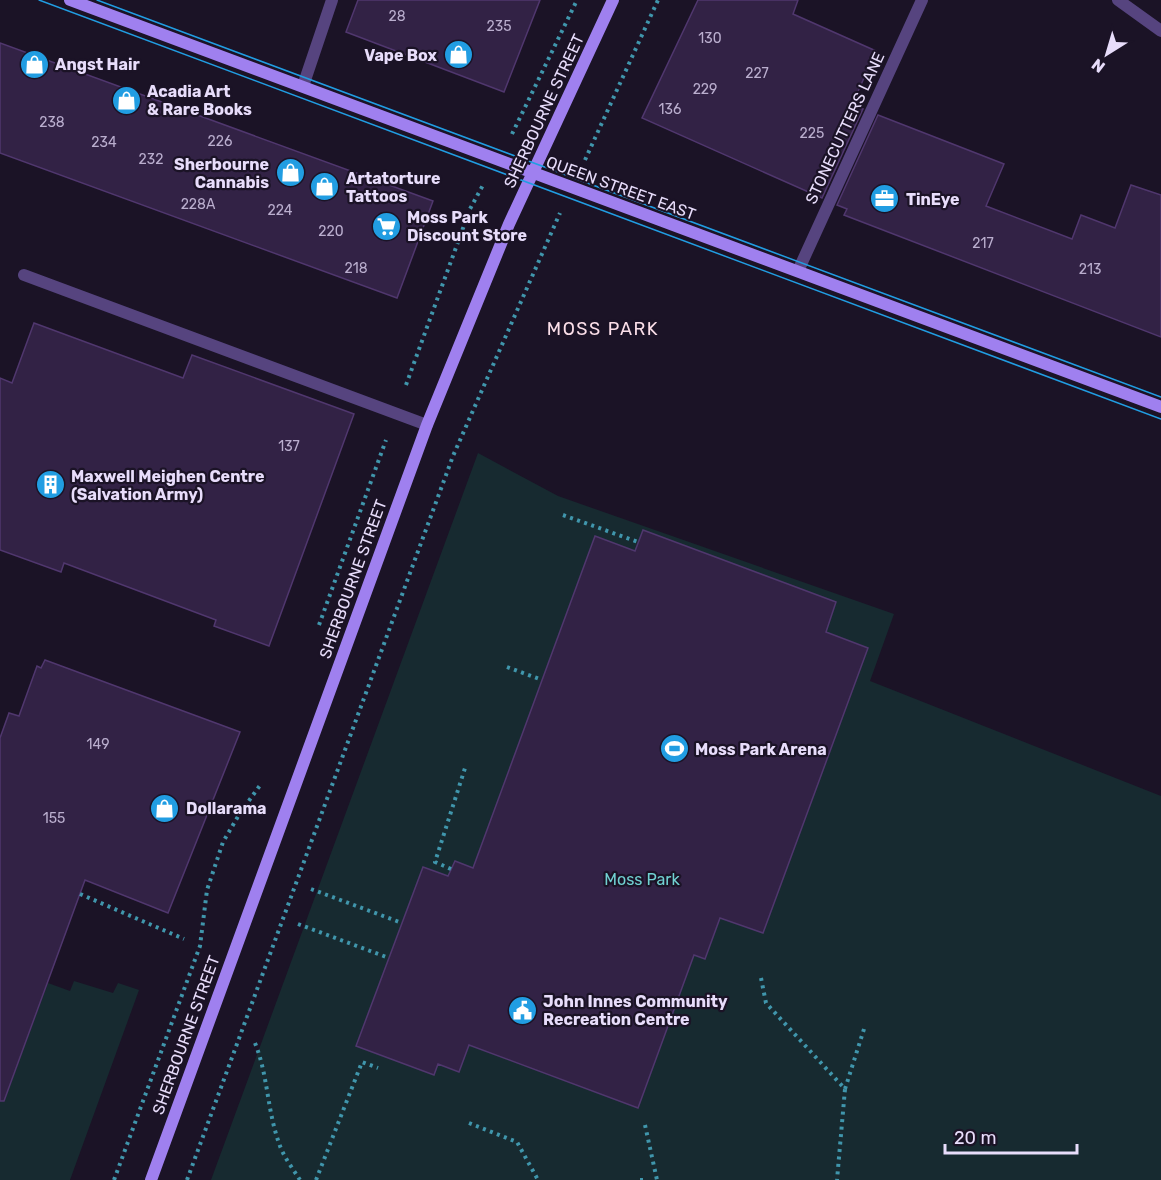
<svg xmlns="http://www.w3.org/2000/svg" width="1161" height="1180" font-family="Rubik,sans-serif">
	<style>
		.green { fill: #172a30 }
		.building { fill: #322245; stroke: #50376e; stroke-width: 1.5 }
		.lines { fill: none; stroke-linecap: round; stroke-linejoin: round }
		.path { stroke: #4096ac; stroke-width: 4; stroke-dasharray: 3 4.5; stroke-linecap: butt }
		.lane { stroke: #56447f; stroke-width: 12 }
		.street { stroke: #56447f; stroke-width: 12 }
		.secondary { stroke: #9f80ef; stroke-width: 12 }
		.tram { stroke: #219de2; stroke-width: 1.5 }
		.labels { text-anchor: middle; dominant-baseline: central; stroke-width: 4.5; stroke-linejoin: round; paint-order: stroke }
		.number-label { font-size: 14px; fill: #baaece }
		.poi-label { font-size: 16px; font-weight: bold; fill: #e8ddfb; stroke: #1b1326; text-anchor: start }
		.street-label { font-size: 16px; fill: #e8ddfb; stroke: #1b1326 }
		.park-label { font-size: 16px; fill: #71d1d2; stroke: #1b1326 }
		.neighbourhood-label { font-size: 18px; letter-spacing: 1.5px; fill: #fbdfe9; stroke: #1b1326 }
	</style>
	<rect width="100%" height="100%" fill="#1b1326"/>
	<path class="green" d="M478,453L558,496L894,614L870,681L1161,796V1180H211Z
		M74,981L113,993L118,983L139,990L70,1180H0V1097L5,1099L48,983L70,991Z"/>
	<path class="building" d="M358,0H540L504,92L346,32Z
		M698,0H798L793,14L876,51L852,105L863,109L822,198L642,118Z
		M0,43L433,201L397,298L0,153Z
		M878,115L1004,164L986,206L1072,239L1081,215L1115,228L1131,185L1161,195V337L844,215L847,209L837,205Z
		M34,323L183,378L192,355L354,414L269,646L214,626L216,620L64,563L61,572L0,550V378L12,383Z
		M643,530L836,602L826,632L868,648L763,933L720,918L705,959L694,955L638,1108L469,1045L459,1072L438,1064L434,1075L356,1046L423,867L448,876L455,861L473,868L595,536L635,551Z
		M45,660L240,732L168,913L85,880L4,1101H0V738L9,713L19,716L37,666L41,668Z"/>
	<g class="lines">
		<path class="path" d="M512,134L577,0
			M585,160L658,0
			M406,385L470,209L483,185
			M563,515L638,542
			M319,625L386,440
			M507,667L542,680
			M451,869L435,862L466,765
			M311,889L402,923
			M80,894L184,939
			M298,924L389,958
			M761,978L766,1003L845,1089L837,1180
			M255,1043C268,1075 267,1110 279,1143C283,1156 293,1169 300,1180
			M845,1089L864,1029
			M469,1123L517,1142L538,1180
			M645,1125L657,1180
			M114,1180L200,946L207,890L223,842L240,813L261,784
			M187,1180L453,456L560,213
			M316,1180L362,1062L378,1068
			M640,1180H647"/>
		<path class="lane" d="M303,86L332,0
			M798,271L922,0
			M24,275L427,425"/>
		<path class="street" d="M1118,0L1161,31"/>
		<path class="secondary" d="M70,0L1161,407
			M151,1180L427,425L509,224L613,0"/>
		<path class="tram" d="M39,0L1161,419
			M97,0L1161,397"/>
	</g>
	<defs>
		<symbol id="shop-disc" viewBox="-11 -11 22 22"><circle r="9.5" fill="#219de2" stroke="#1b1326"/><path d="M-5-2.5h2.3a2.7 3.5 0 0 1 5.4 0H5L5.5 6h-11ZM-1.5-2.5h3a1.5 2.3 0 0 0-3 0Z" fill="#fff"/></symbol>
		<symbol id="office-disc" viewBox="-11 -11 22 22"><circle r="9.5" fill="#219de2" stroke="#1b1326"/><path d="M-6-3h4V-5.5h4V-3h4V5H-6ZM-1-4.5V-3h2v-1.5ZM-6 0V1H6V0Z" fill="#fff"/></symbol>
		<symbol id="supermarket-disc" viewBox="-11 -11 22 22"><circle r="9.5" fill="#219de2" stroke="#1b1326"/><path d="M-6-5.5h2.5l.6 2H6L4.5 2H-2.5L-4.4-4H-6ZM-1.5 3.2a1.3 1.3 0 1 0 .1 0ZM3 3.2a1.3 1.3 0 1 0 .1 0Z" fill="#fff"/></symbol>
		<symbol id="building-disc" viewBox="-11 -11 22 22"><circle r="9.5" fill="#219de2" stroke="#1b1326"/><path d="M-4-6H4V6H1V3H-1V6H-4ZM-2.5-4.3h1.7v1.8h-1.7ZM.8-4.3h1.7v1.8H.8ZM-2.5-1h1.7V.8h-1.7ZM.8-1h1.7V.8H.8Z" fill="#fff"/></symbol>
		<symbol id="stadium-disc" viewBox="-11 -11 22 22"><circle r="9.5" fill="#219de2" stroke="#1b1326"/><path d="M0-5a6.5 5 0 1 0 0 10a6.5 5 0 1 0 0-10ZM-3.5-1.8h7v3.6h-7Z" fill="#fff"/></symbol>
		<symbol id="civic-disc" viewBox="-11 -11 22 22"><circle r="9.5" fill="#219de2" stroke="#1b1326"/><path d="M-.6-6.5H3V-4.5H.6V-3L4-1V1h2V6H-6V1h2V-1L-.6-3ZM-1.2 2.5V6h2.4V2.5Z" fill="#fff"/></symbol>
	</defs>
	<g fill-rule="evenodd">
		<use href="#shop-disc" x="442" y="38" width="33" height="33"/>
		<use href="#shop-disc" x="18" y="48" width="33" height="33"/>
		<use href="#shop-disc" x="110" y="84" width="33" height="33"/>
		<use href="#shop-disc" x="274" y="156" width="33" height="33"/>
		<use href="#shop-disc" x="308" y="170" width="33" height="33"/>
		<use href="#office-disc" x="868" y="182" width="33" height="33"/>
		<use href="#supermarket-disc" x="370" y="210" width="33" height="33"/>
		<use href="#building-disc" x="34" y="468" width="33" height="33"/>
		<use href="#stadium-disc" x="658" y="732" width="33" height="33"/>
		<use href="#shop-disc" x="148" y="792" width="33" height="33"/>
		<use href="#civic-disc" x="506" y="994" width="33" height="33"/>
	</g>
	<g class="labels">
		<g class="number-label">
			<text x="397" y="16">28</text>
			<text x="499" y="26">235</text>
			<text x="710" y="38">130</text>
			<text x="757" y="73">227</text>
			<text x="705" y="89">229</text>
			<text x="670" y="109">136</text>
			<text x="52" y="122">238</text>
			<text x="812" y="133">225</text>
			<text x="220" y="141">226</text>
			<text x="104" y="142">234</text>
			<text x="151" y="159">232</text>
			<text x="198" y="204">228A</text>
			<text x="280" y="210">224</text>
			<text x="331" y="231">220</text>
			<text x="983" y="243">217</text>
			<text x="356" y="268">218</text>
			<text x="1090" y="269">213</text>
			<text x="289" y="446">137</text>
			<text x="98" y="744">149</text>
			<text x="54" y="818">155</text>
		</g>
		<g class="poi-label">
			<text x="437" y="55" text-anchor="end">Vape Box</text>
			<text x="55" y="64">Angst Hair</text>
			<text x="147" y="91">Acadia Art<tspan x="147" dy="18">&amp; Rare Books</tspan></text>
			<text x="269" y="164" text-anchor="end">Sherbourne<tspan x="269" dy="18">Cannabis</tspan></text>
			<text x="346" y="178">Artatorture<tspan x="346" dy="18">Tattoos</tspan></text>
			<text x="906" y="199">TinEye</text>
			<text x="407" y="217">Moss Park<tspan x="407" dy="18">Discount Store</tspan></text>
			<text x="71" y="476">Maxwell Meighen Centre<tspan x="71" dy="18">(Salvation Army)</tspan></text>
			<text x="695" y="749">Moss Park Arena</text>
			<text x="186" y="808">Dollarama</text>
			<text x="543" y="1001">John Innes Community<tspan x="543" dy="18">Recreation Centre</tspan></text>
		</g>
		<g class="street-label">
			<text transform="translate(544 111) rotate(-65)">SHERBOURNE STREET</text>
			<text transform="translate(845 128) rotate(-65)">STONECUTTERS LANE</text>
			<text transform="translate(621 188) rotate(20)">QUEEN STREET EAST</text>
			<text transform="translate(353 579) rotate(-70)">SHERBOURNE STREET</text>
			<text transform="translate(186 1035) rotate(-70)">SHERBOURNE STREET</text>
		</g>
		<g class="park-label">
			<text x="642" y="879">Moss Park</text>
		</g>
		<g class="neighbourhood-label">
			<text x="603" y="329">MOSS PARK</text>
		</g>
	</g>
	<g transform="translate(1107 54) rotate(217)" stroke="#1b1326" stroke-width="4.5" paint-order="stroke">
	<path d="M0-4.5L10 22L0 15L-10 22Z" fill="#e8ddfb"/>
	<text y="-9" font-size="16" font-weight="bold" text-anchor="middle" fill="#e8ddfb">N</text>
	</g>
	<path d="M945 1144v9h132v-9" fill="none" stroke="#e8ddfb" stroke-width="3"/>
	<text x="954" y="1144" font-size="18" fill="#e8ddfb" stroke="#1b1326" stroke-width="4.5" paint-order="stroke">20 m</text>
</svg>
